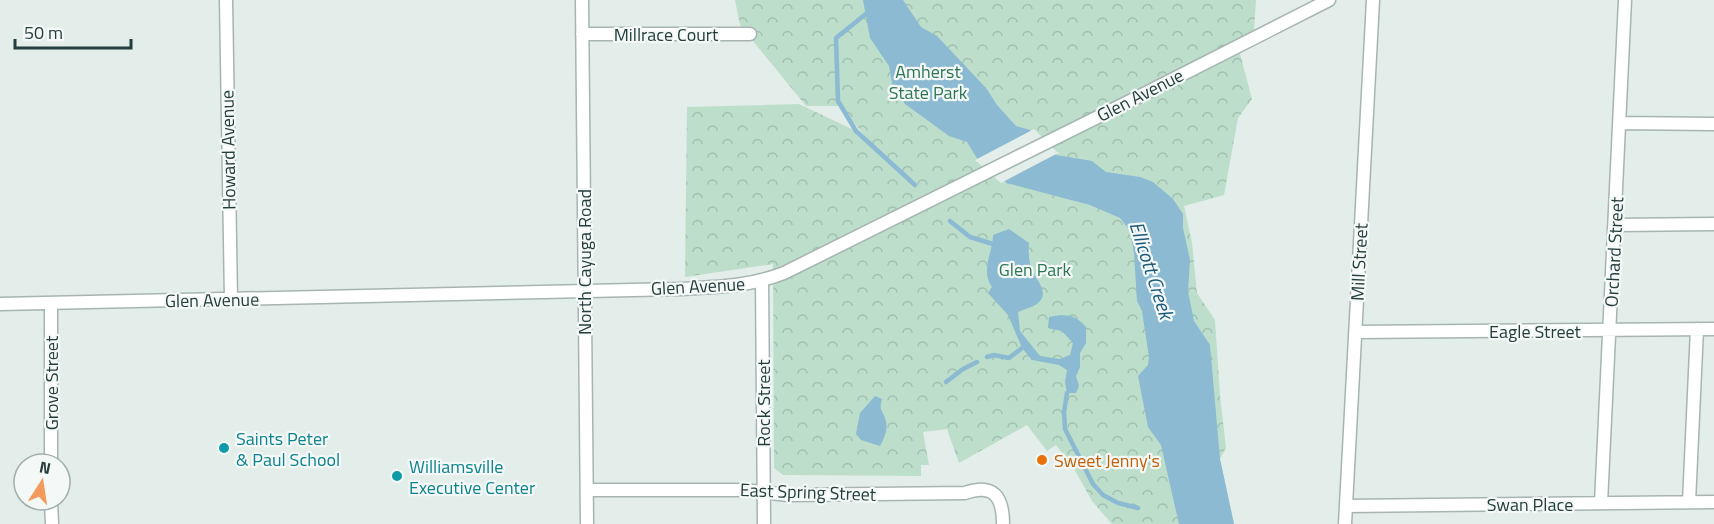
<svg xmlns="http://www.w3.org/2000/svg" width="1714" height="524" font-family="'Titillium Web',sans-serif">
	<style>
		.park { fill: url(#park-crowns) }
		.water { fill: #8bbad2 }
		.pier { fill: #e3edea }
		.lines { fill: none; stroke-linecap: round; stroke-linejoin: round }
		.stream { stroke: #8bbad2; stroke-width: 4.5 }
		.street-casing { stroke: #a6b5b2; stroke-width: 15 }
		.street { stroke: #fff; stroke-width: 12 }
		.culture-dot { fill: #0f9aa8; stroke: #f4f9f7; stroke-width: 2 }
		.food-dot { fill: #e8710a; stroke: #f4f9f7; stroke-width: 2 }
		.labels { text-anchor: middle; dominant-baseline: central; stroke-width: 4.5; stroke-linejoin: round; paint-order: stroke }
		.street-label { font-size: 18px; fill: #233e3c; stroke: #f4f9f7 }
		.park-label { font-size: 18px; fill: #2c7656; stroke: #f4f9f7 }
		.culture-label { font-size: 18px; fill: #0d838f; stroke: #f4f9f7; text-anchor: start }
		.food-label { font-size: 18px; fill: #c56008; stroke: #f4f9f7; text-anchor: start }
		.water-label { font-size: 20px; font-style: italic; fill: #1c5a7b; stroke: #f4f9f7 }
	</style>
	<defs>
		<pattern id="park-crowns" width="20" height="18" patternUnits="userSpaceOnUse" patternTransform="scale(1.5)"><rect width="20" height="18" fill="#bcdecb"/><path d="M2 6a3 3 0 1 1 6 0M12 15a3 3 0 1 1 6 0" fill="none" stroke="#a1c0af"/></pattern>
	</defs>
	<rect width="100%" height="100%" fill="#e3edea"/>
	<path class="park" d="M735,0H1256L1254,32L1237,43L1252,99L1238,118L1224,195L1184,206L1192,243L1197,293L1215,320L1220,396L1226,448L1220,459L1234,524H1112L1092,501L1073,467L1056,445L1047,451L1027,425L959,463L947,429L923,432L929,465H921V476L783,475L774,468L773,264L685,277L687,107L799,104L856,131L866,138L841,106H806L740,25Z"/>
	<path class="water" d="M863,0H903L921,27L937,36L986,88L997,105L1016,126L1030,130L1056,155L1092,161L1106,172L1140,177L1153,182L1173,199L1183,214V228L1190,260L1188,291L1194,321L1210,345L1220,459L1234,524H1179L1161,445L1148,427L1138,376L1148,365L1149,357L1142,311L1137,301L1134,253L1130,231L1120,218L1090,205L1007,183L978,160L967,142L949,136L905,104L893,88L889,66L870,38Z
		M1009,229L1029,243C1028,252 1029,264 1033,272C1037,281 1049,292 1039,302C1035,307 1024,309 1018,312L1020,331L1040,356L1060,359L1070,355L1073,343L1062,331L1048,328L1049,317C1066,314 1074,314 1086,327V343L1080,353V367L1076,376L1079,386L1076,393H1067L1065,382L1067,370L1059,365L1032,360L1022,348L1008,315L988,293L992,287C980,271 993,252 993,235Z
		M875,396L882,399C878,412 884,411 886,422C888,430 884,438 880,446L861,440L856,434L860,413Z"/>
	<path class="pier" d="M1034,129L1057,152H1060L1001,183L975,160Z"/>
	<g class="lines">
		<path class="stream" d="M867,13L836,38L838,101L856,131L915,185
			M950,221L970,237L993,244
			M987,357L994,355L1009,358L1022,348
			M946,382L963,369L977,362
			M1067,393L1064,412L1065,429L1093,484L1103,495L1118,503L1138,508"/>
		<defs>
			<path id="street" d="M226,0L231,300
				M582,0L587,524
				M582,34H750
				M1619,123L1714,124
				M1615,225L1714,224
				M762,281L764,524
				M51,303V464
				M0,304L678,289C716,287 748,287 784,273L1132,100L1329,0
				M1356,332L1714,329
				M587,490H744L788,495L965,493C994,483 1003,497 1003,524
				M51,500L52,524
				M1689,502L1697,329
				M1601,503L1625,0
				M1346,506L1714,502
				M1345,524L1373,0"/>
		</defs>
		<use href="#street" class="street-casing"/>
		<use href="#street" class="street"/>
	</g>
	<g class="culture-dot">
		<circle cx="224" cy="448" r="6"/>
		<circle cx="397" cy="476" r="6"/>
	</g>
	<circle class="food-dot" cx="1042" cy="460" r="6"/>
	<g class="labels">
		<g class="street-label">
			<text x="666" y="34">Millrace Court</text>
			<text transform="translate(1140 95) rotate(-27)">Glen Avenue</text>
			<text transform="translate(228 150) rotate(-91)">Howard Avenue</text>
			<text transform="translate(1614 252) rotate(-87)">Orchard Street</text>
			<text transform="translate(584 262) rotate(-90)">North Cayuga Road</text>
			<text transform="translate(1359 262) rotate(-87)">Mill Street</text>
			<text transform="translate(698 286) rotate(-3)">Glen Avenue</text>
			<text transform="translate(212 300) rotate(-1)">Glen Avenue</text>
			<text x="1535" y="331">Eagle Street</text>
			<text transform="translate(51 383) rotate(-90)">Grove Street</text>
			<text transform="translate(763 403) rotate(-90)">Rock Street</text>
			<text transform="translate(808 492) rotate(2)">East Spring Street</text>
			<text x="1530" y="504">Swan Place</text>
		</g>
		<g class="park-label">
			<text x="928" y="71">Amherst<tspan x="928" dy="21">State Park</tspan></text>
			<text x="1035" y="269">Glen Park</text>
		</g>
		<g class="culture-label">
			<text x="236" y="438">Saints Peter<tspan x="236" dy="21">&amp; Paul School</tspan></text>
			<text x="409" y="466">Williamsville<tspan x="409" dy="21">Executive Center</tspan></text>
		</g>
		<g class="food-label">
			<text x="1054" y="460">Sweet Jenny's</text>
		</g>
		<g class="water-label">
			<text transform="translate(1152 270) rotate(72)">Ellicott Creek</text>
		</g>
	</g>
	<g transform="translate(42 482) rotate(12)"><circle r="28" fill="#f4f9f7" stroke="#a0aeac" stroke-width="1.5"/>
	<path d="M0-4.5L10 22L0 15L-10 22Z" fill="#f29b5c"/>
	<text y="-9" font-size="16" font-weight="bold" text-anchor="middle" fill="#233e3c">N</text>
	</g>
	<path d="M15 39v9h116v-9" fill="none" stroke="#233e3c" stroke-width="3"/>
	<text x="24" y="39" font-size="18" fill="#233e3c" stroke="#f4f9f7" stroke-width="4.5" paint-order="stroke">50 m</text>
</svg>
